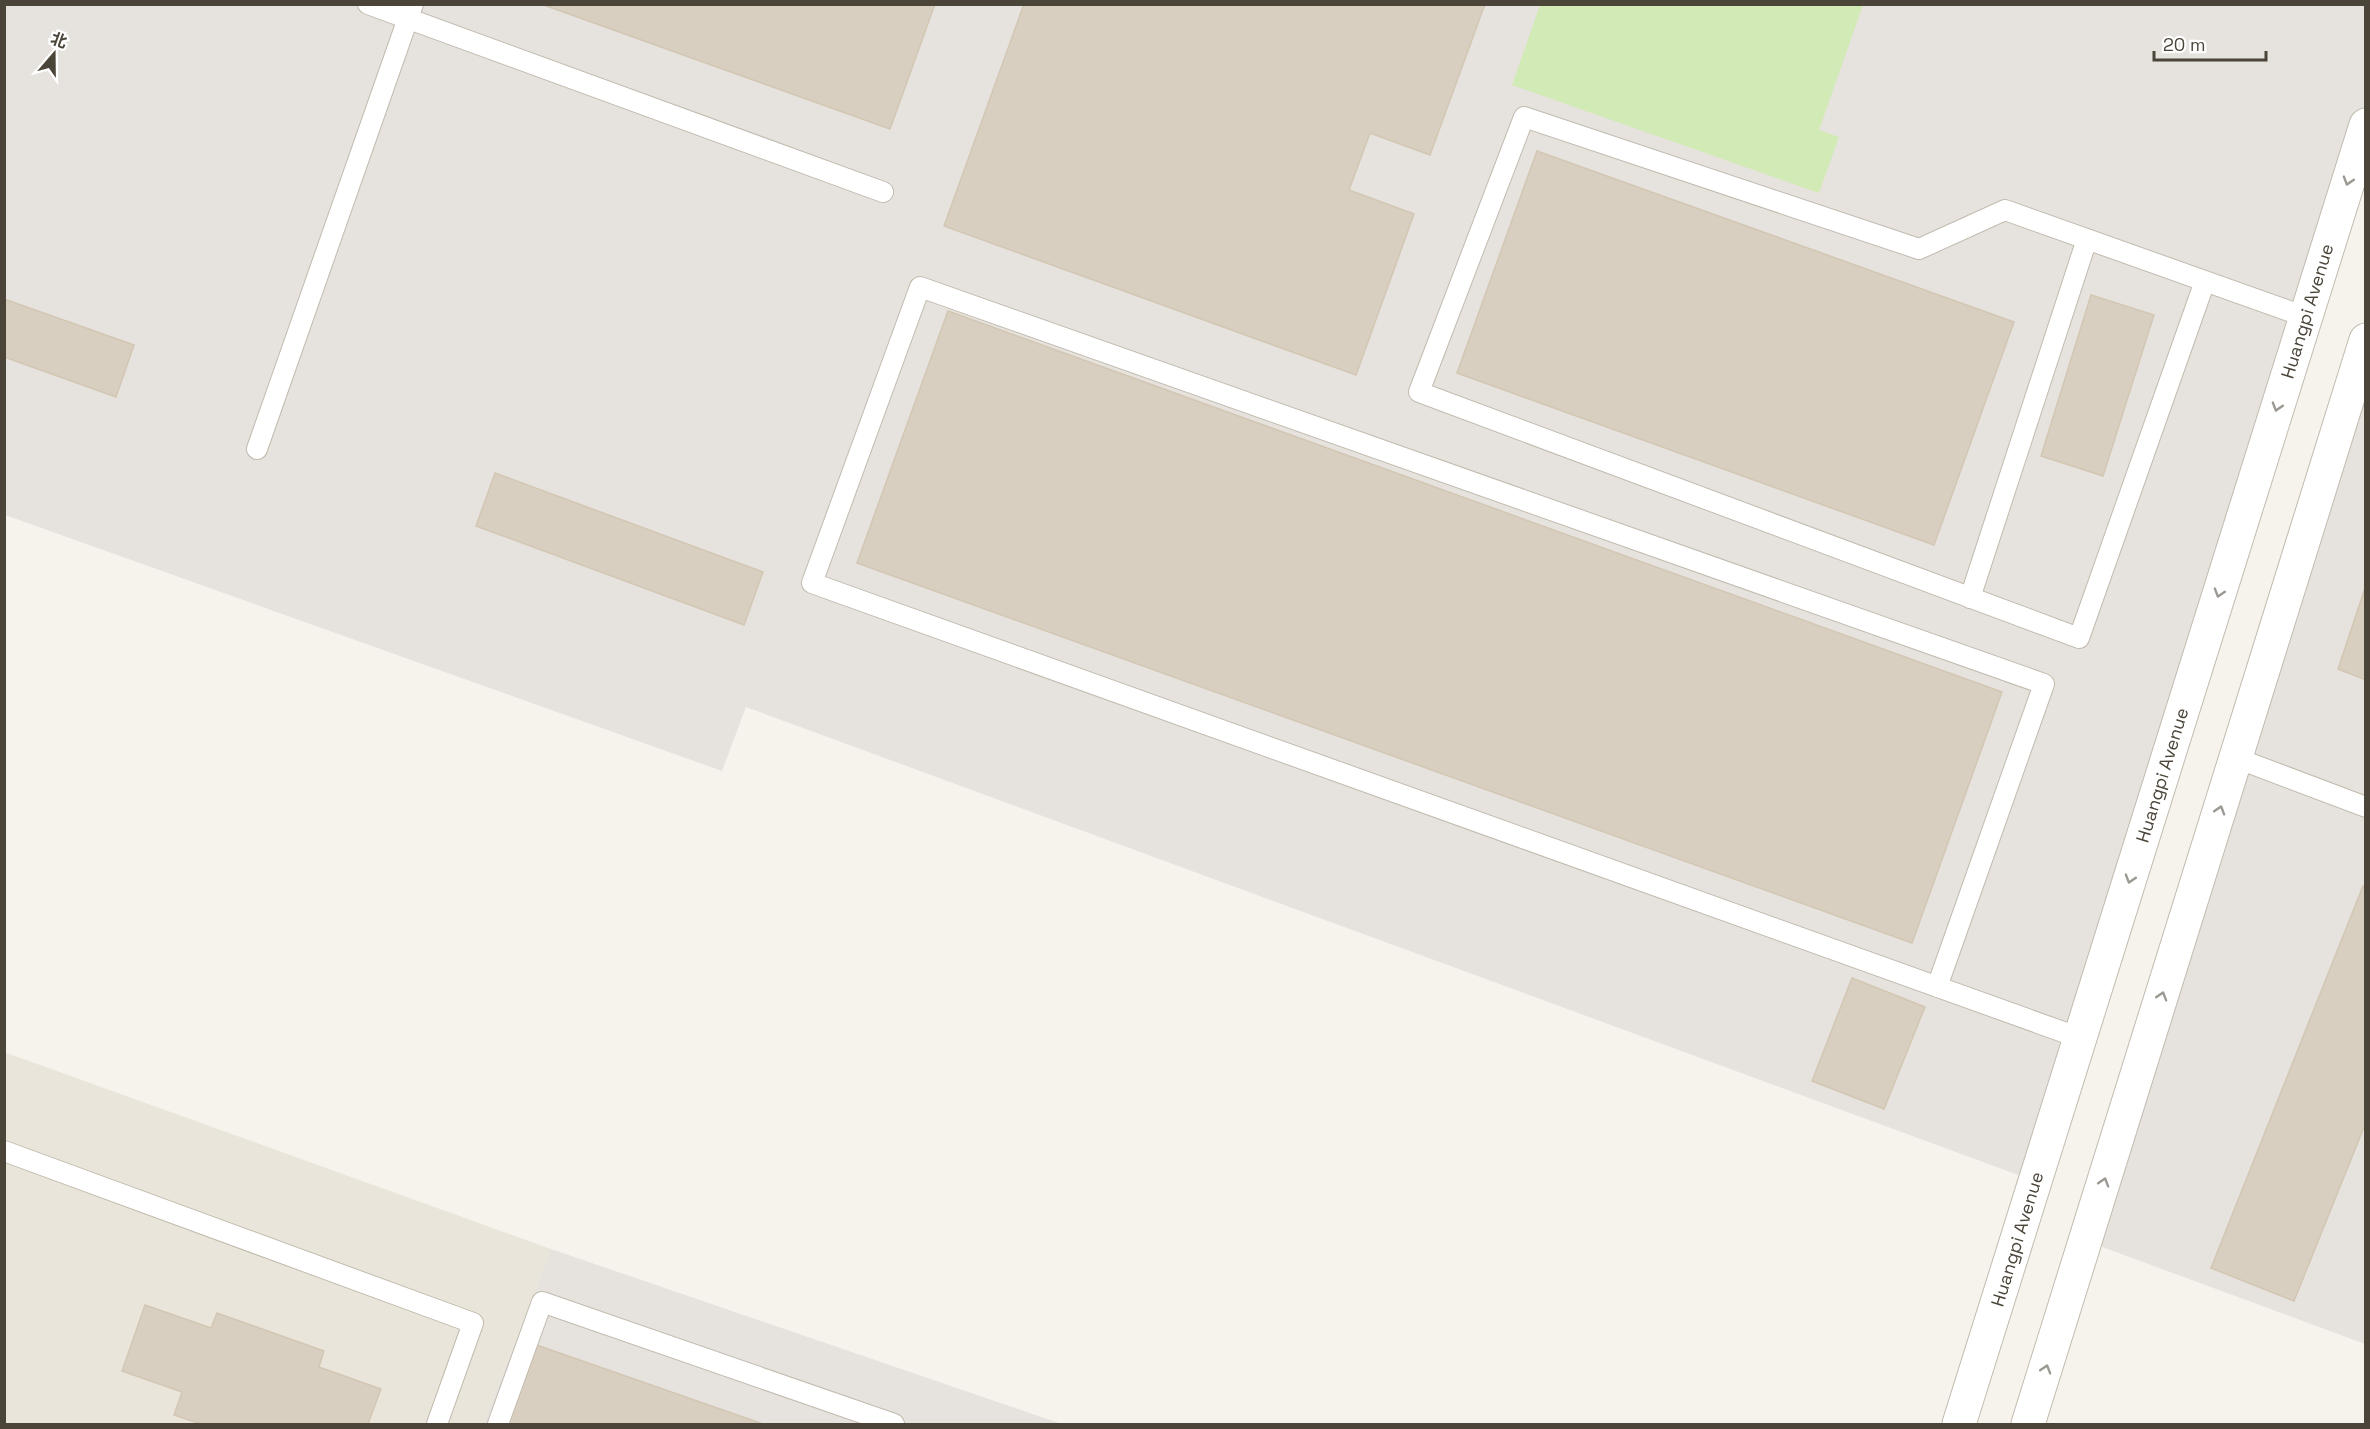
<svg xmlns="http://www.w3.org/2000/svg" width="2370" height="1429" font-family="'Space Grotesk','Noto Sans SC',sans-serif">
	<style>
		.residential { fill: #eae5da }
		.industrial { fill: #e6e2dd }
		.green { fill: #d2eab5 }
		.building { fill: #d8cfc1; stroke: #d3c7b4; stroke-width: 1.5 }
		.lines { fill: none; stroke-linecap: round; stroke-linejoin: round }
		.service-casing { stroke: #c2bbae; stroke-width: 22 }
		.tertiary-casing { stroke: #c2bbae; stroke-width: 35 }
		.service { stroke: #fff; stroke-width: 20 }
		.tertiary { stroke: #fff; stroke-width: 33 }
		.oneway { stroke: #9c9892 }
		.labels { text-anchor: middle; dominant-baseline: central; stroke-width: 5; stroke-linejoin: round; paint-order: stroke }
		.street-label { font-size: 18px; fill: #4b4439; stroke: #fff }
	</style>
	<rect width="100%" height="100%" fill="#f6f3ec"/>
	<path class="residential" d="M4,1052L551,1249L483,1424H5Z"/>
	<path class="industrial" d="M5,5H2365V125L2035,1181L746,707L722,771L5,515Z
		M2365,340V1344L2086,1241Z
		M551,1249L1062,1424H483Z"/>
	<path class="green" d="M1540,5H1863L1819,130L1839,137L1819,193L1512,85Z"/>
	<path class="building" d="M541,4H935L890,129Z
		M1024,4H1485L1430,155L1370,133L1349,190L1414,214L1356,375L944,226Z
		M1537,151L2014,322L1934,545L1457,373Z
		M2091,295L2154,315L2103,476L2041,456Z
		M4,299L134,345L116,397L4,357Z
		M948,311L2002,692L1912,943L857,563Z
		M495,473L763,572L744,625L476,526Z
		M2366,585V680L2338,669Z
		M2363,886L2366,887V1122L2294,1301L2211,1268Z
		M1852,978L1925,1007L1884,1109L1812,1081Z
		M145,1305L211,1328L217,1313L324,1351L319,1367L381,1389L368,1424H201L174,1415L182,1392L122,1371Z
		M528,1342L763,1424H499Z"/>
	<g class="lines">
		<defs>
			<path id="service" d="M368,4L883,192
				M2205,281L2079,638L1419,392L1524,117L1919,249L2005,210L2306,317
				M257,449L413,4
				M1970,598L2087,239
				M2236,758L2366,807
				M1937,987L2044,684L920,287L812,583L2080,1038
				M4,1151L473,1323L437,1424
				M498,1424L542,1302L894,1424"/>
			<path id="tertiary" d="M1959,1424L2366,125
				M2028,1424L2366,340"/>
		</defs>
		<use href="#service" class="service-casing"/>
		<use href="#tertiary" class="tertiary-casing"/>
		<use href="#service" class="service"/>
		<use href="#tertiary" class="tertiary"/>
	</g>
	<defs><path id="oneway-chevron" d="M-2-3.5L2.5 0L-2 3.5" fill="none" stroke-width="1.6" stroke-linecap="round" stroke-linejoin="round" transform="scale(1.5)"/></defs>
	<g class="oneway">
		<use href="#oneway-chevron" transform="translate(2348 181) rotate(107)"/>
		<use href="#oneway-chevron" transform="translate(2277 407) rotate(107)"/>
		<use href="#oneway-chevron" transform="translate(2219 593) rotate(107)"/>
		<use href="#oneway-chevron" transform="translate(2220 810) rotate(-73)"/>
		<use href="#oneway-chevron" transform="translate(2130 879) rotate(107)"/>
		<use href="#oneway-chevron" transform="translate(2162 996) rotate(-73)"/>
		<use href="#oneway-chevron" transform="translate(2104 1182) rotate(-73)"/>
		<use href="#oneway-chevron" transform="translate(2046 1369) rotate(-73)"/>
	</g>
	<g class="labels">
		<g class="street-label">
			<text transform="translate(2307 311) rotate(-73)">Huangpi Avenue</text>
			<text transform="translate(2162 775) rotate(-73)">Huangpi Avenue</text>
			<text transform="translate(2017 1239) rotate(-73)">Huangpi Avenue</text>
		</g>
	</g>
	<rect width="2370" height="1429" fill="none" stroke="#4b4439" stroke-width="12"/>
	<g transform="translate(54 54) rotate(20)" stroke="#ffffff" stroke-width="4.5" paint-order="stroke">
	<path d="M0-4.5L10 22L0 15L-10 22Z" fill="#4b4439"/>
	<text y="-9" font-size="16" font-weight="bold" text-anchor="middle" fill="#4b4439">北</text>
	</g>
	<path d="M2154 51v9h112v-9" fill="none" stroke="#4b4439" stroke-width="3"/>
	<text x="2163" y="51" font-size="18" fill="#4b4439" stroke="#ffffff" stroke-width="4.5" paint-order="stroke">20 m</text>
</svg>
